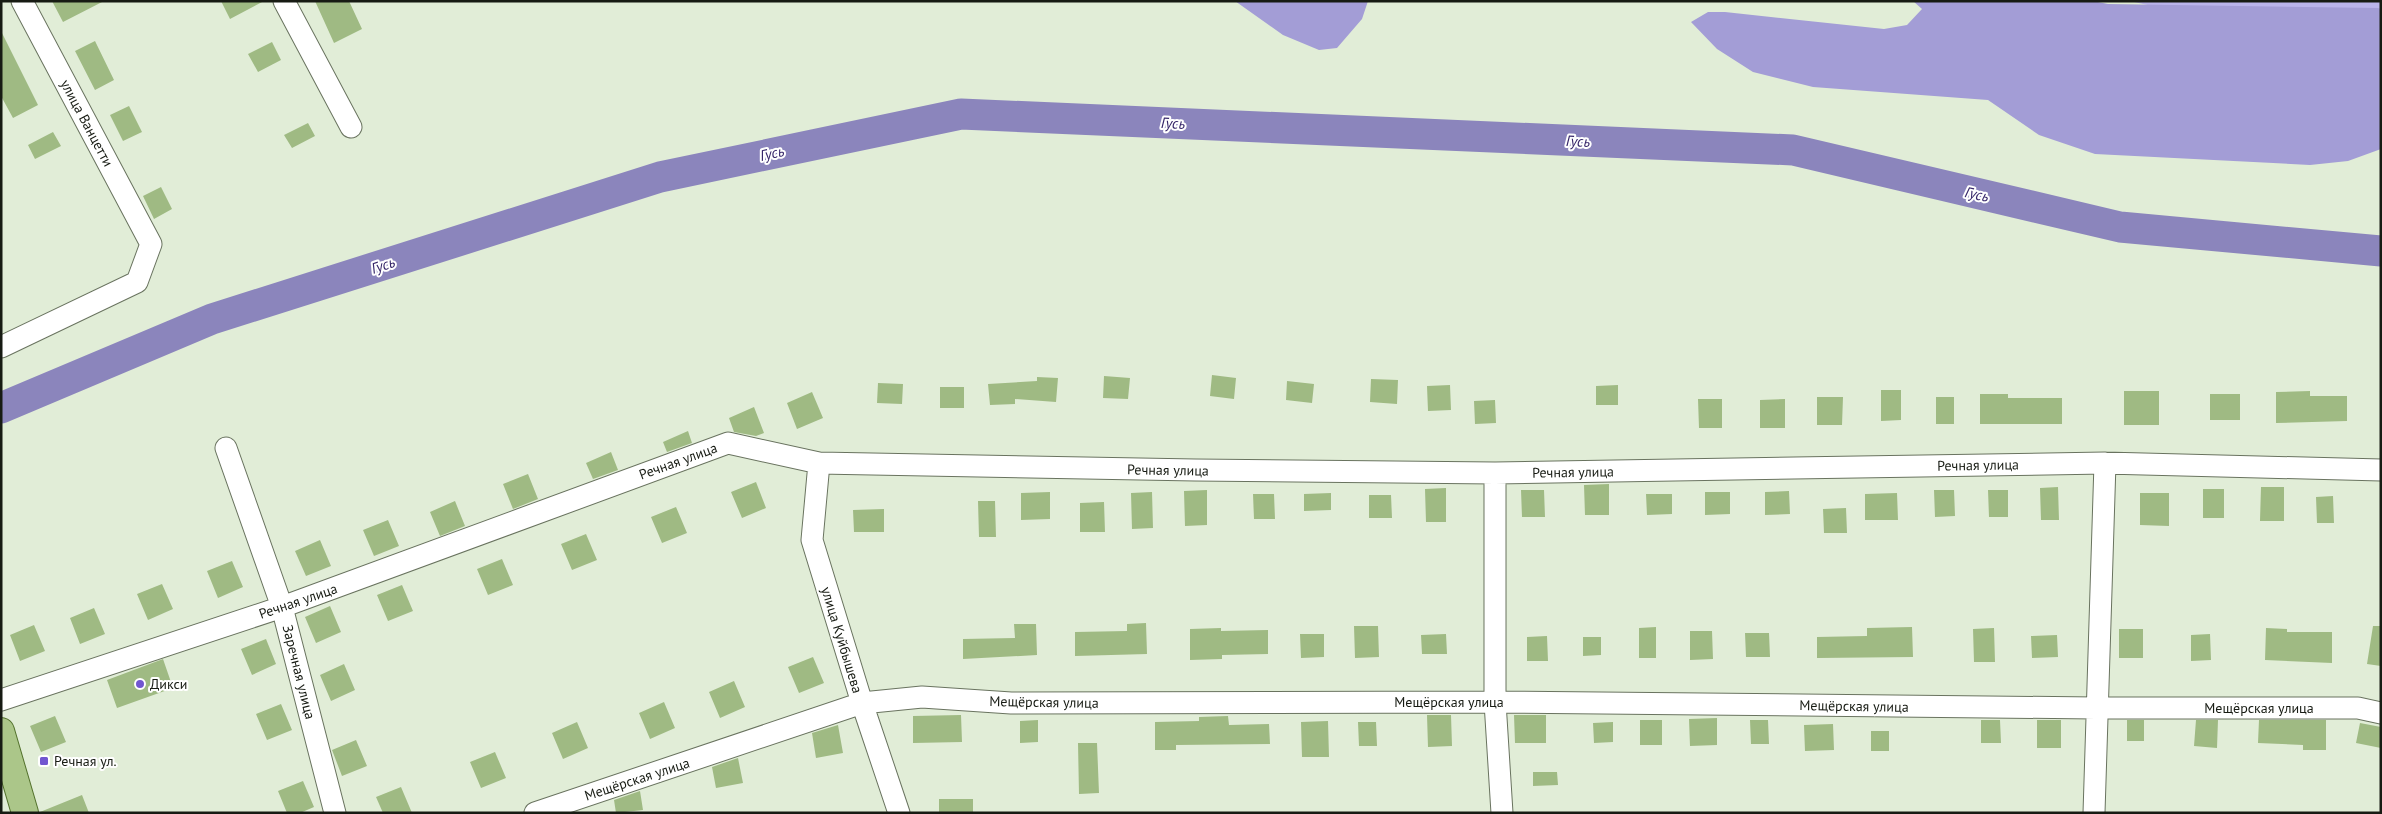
<svg xmlns="http://www.w3.org/2000/svg" width="2382" height="814" font-family="'PT Sans',sans-serif">
	<style>
		.green { fill: #bab4ea }
		.forest { fill: #a39dd6 }
		.lines { fill: none; stroke-linecap: round; stroke-linejoin: round }
		.river { stroke: #8b85bc; stroke-width: 31 }
		.building { fill: #9fba83 }
		.minor-casing { stroke: #69735f; stroke-width: 23 }
		.major-casing { stroke: #53712c; stroke-width: 28 }
		.minor { stroke: #fff; stroke-width: 21 }
		.major { stroke: #abc689; stroke-width: 26 }
		.poi-dot { fill: #7156d0; stroke: #fff; stroke-width: 2 }
		.labels { text-anchor: middle; dominant-baseline: central; stroke-width: 4; stroke-linejoin: round; paint-order: stroke }
		.street-label { font-size: 14px; fill: #171b13; stroke: #fff }
		.poi-label { font-size: 14px; fill: #171b13; stroke: #fff; text-anchor: start }
		.water-label { font-size: 15px; font-style: italic; fill: #362669; stroke: #fff }
	</style>
	<rect width="100%" height="100%" fill="#e1edd7"/>
	<path class="green" d="M2130,1H2381V58Z"/>
	<path class="forest" d="M1235,1H1368L1362,19L1337,48L1319,50L1283,35Z
		M1913,1H2093L2108,4L2378,8L2381,9V149L2348,161L2310,165L2095,154L2039,135L1988,100L1813,87L1753,72L1717,49L1691,22L1708,12H1725L1884,29L1907,25L1922,9Z"/>
	<g class="lines">
		<path class="river" d="M1,408L212,319L660,177L961,114L1793,150L2120,227L2381,251"/>
	</g>
	<path class="building" d="M52,1H104L63,22Z
		M221,1H264L230,19Z
		M315,1H349L362,29L334,43Z
		M1,31L38,105L13,118L1,96Z
		M95,41L114,80L95,90L75,51Z
		M272,42L281,60L258,72L248,54Z
		M129,106L142,132L123,141L110,115Z
		M308,123L315,136L292,148L284,135Z
		M53,132L61,146L35,159L28,145Z
		M161,187L172,209L154,219L143,196Z
		M1212,375L1236,378L1234,399L1210,396Z
		M1104,376L1130,378L1128,399L1103,398Z
		M1037,377L1058,378L1056,402L1015,399V404L990,405L988,384L1037,381Z
		M1371,379L1398,380L1397,404L1370,402Z
		M1287,381L1314,384L1312,403L1286,400Z
		M878,383L903,384L902,404L877,403Z
		M1450,385L1451,410L1428,411L1427,386Z
		M1618,385V405H1596V386Z
		M940,387H964V408H940Z
		M1881,390H1901V420L1881,421Z
		M2124,391H2159V425H2124Z
		M2310,391V396H2347V421L2276,423V392Z
		M812,392L823,418L797,429L787,403Z
		M1980,394H2008V398H2062V424H1980Z
		M2210,394H2240V420H2210Z
		M1817,397H1843L1842,425H1817Z
		M1936,397H1954V424H1936Z
		M1698,399H1722V428H1699Z
		M1785,399V428H1760V400Z
		M1495,400L1496,423L1475,424L1474,401Z
		M754,407L764,433L756,436L734,432L729,418Z
		M688,431L692,443L667,452L663,442Z
		M611,452L618,470L593,479L586,463Z
		M528,474L538,499L513,509L503,484Z
		M756,482L766,508L742,518L731,492Z
		M1609,484V515H1585L1584,485Z
		M2058,487L2059,520H2041L2040,488Z
		M2261,487H2284V521H2260Z
		M1446,488V522H1426L1425,489Z
		M2203,489H2224V518H2203Z
		M1207,490V525L1185,526L1184,491Z
		M1521,490H1544L1545,517H1522Z
		M1934,490H1954L1955,516L1935,517Z
		M1988,490H2008V517H1989Z
		M1789,491L1790,514L1765,515V492Z
		M1050,492V519L1021,520V493Z
		M1152,492L1153,528L1132,529L1131,493Z
		M1705,492H1730V514L1705,515Z
		M1331,493V510L1304,511V494Z
		M1897,493L1898,520H1865V494Z
		M2140,493H2169V526L2140,525Z
		M1253,494H1274L1275,519H1254Z
		M1646,494H1672V514L1647,515Z
		M1369,495H1391L1392,518H1369Z
		M2333,496L2334,523H2317L2316,497Z
		M455,501L465,526L440,536L430,512Z
		M978,501H995L996,537H979Z
		M1104,502L1105,532H1080V503Z
		M676,507L687,533L662,543L651,517Z
		M1846,508L1847,533H1824L1823,509Z
		M884,509V532H854L853,510Z
		M388,520L399,546L374,556L363,530Z
		M586,534L597,560L572,570L561,544Z
		M320,540L331,566L306,576L295,551Z
		M502,559L513,585L488,595L477,569Z
		M232,561L243,587L218,598L207,571Z
		M162,584L173,609L148,620L137,594Z
		M402,585L413,611L388,621L377,595Z
		M330,606L341,632L316,643L305,617Z
		M94,608L105,634L80,644L70,618Z
		M1146,623L1147,654L1075,656V632L1127,631V624Z
		M1014,624H1036L1037,655L963,659V639L1015,638Z
		M34,625L45,651L20,661L10,635Z
		M1354,626H1378L1379,657L1355,658Z
		M2373,626H2381V666L2367,664Z
		M1656,627V658H1639V628Z
		M1912,627L1913,657L1817,658V637L1867,636V628Z
		M1221,628V631L1268,630V654L1222,655V659L1190,660V629Z
		M1994,628L1995,662H1974L1973,629Z
		M2266,628L2287,629V632H2332V663L2265,660Z
		M2119,629H2143V658H2119Z
		M1690,631H1712L1713,659L1690,660Z
		M1745,633H1769L1770,657H1746Z
		M1300,634H1324V657L1301,658Z
		M1446,634L1447,654H1422L1421,635Z
		M2210,634L2211,660L2191,661V635Z
		M2057,635L2058,657L2032,658L2031,636Z
		M1547,636L1548,661H1527V637Z
		M1583,637H1601V655L1583,656Z
		M266,639L276,664L252,675L241,649Z
		M813,657L824,683L799,693L788,667Z
		M163,659L173,688L117,708L107,680Z
		M344,664L355,690L331,701L320,675Z
		M734,681L745,707L720,718L709,692Z
		M664,702L675,728L650,739L639,713Z
		M281,704L292,730L267,740L256,714Z
		M961,715L962,742L913,743V716Z
		M1427,715H1451L1452,746L1428,747Z
		M1514,715H1546V743H1515Z
		M55,716L66,742L41,752L30,726Z
		M1228,716L1229,725L1269,724L1270,744L1176,745V750H1155V722L1199,721V717Z
		M1717,718V745L1690,746L1689,719Z
		M1038,720V742L1020,743V721Z
		M1640,720H1662V745H1640Z
		M1750,720H1768L1769,744H1751Z
		M1981,720H2000L2001,743H1981Z
		M2037,720H2061V748H2037Z
		M2127,720H2144V741H2127Z
		M2196,720H2218L2217,748L2194,746Z
		M2259,720H2326V750H2303V745L2258,743Z
		M1328,721L1329,757H1302L1301,722Z
		M577,722L588,748L563,759L552,733Z
		M1358,722H1376L1377,746H1359Z
		M1613,722V742L1594,743L1593,723Z
		M2360,723L2381,727V748L2356,743Z
		M1833,724L1834,750L1805,751L1804,725Z
		M838,725L843,753L816,758L812,733Z
		M1871,731H1889V751H1871Z
		M356,740L367,766L342,776L332,750Z
		M1078,743H1097L1099,793L1079,794Z
		M495,752L506,778L481,788L470,762Z
		M738,758L743,783L716,788L712,767Z
		M1533,772H1557L1558,785L1533,786Z
		M303,781L314,807L300,813H287L278,791Z
		M401,787L412,813H383L376,797Z
		M640,791L643,810L616,813L614,800Z
		M82,795L89,813H40V812Z
		M939,799H973V813H939Z"/>
	<g class="lines">
		<defs>
			<path id="minor" d="M284,1L351,127
				M1,347L137,282L151,244L22,1
				M226,448L282,607L335,813
				M819,463L812,540L862,703L899,813
				M1495,473V702L1502,813
				M1,700L282,607L728,443L819,463L1195,470L1495,473L2105,463L2381,470
				M535,813L862,703L922,697L1011,703L1495,702L2096,708H2358L2381,713
				M2094,813L2105,463"/>
			<path id="major" d="M1,731L25,813"/>
		</defs>
		<use href="#minor" class="minor-casing"/>
		<use href="#major" class="major-casing"/>
		<use href="#minor" class="minor"/>
		<use href="#major" class="major"/>
	</g>
	<g class="poi-dot">
		<circle cx="140" cy="684" r="5"/>
		<rect x="39" y="756" width="10" height="10" rx="2.5"/>
	</g>
	<g class="labels">
		<g class="street-label">
			<text transform="translate(87 123) rotate(62)">улица Ванцетти</text>
			<text transform="translate(678 461) rotate(-20)">Речная улица</text>
			<text transform="translate(1978 465) rotate(-1)">Речная улица</text>
			<text transform="translate(1168 470) rotate(1)">Речная улица</text>
			<text transform="translate(1573 472) rotate(-1)">Речная улица</text>
			<text transform="translate(298 601) rotate(-19)">Речная улица</text>
			<text transform="translate(842 640) rotate(73)">улица Куйбышева</text>
			<text transform="translate(299 672) rotate(76)">Заречная улица</text>
			<text transform="translate(1044 702) rotate(1)">Мещёрская улица</text>
			<text x="1449" y="702">Мещёрская улица</text>
			<text transform="translate(1854 706) rotate(1)">Мещёрская улица</text>
			<text x="2259" y="708">Мещёрская улица</text>
			<text transform="translate(637 779) rotate(-18)">Мещёрская улица</text>
		</g>
		<g class="poi-label">
			<text x="150" y="684">Дикси</text>
			<text x="54" y="761">Речная ул.</text>
		</g>
		<g class="water-label">
			<text transform="translate(1173 123) rotate(2)">Гусь</text>
			<text transform="translate(1578 141) rotate(2)">Гусь</text>
			<text transform="translate(772 153) rotate(-12)">Гусь</text>
			<text transform="translate(1977 194) rotate(13)">Гусь</text>
			<text transform="translate(383 265) rotate(-18)">Гусь</text>
		</g>
	</g>
	<rect width="2382" height="814" fill="none" stroke="#171b13" stroke-width="5"/>
</svg>
